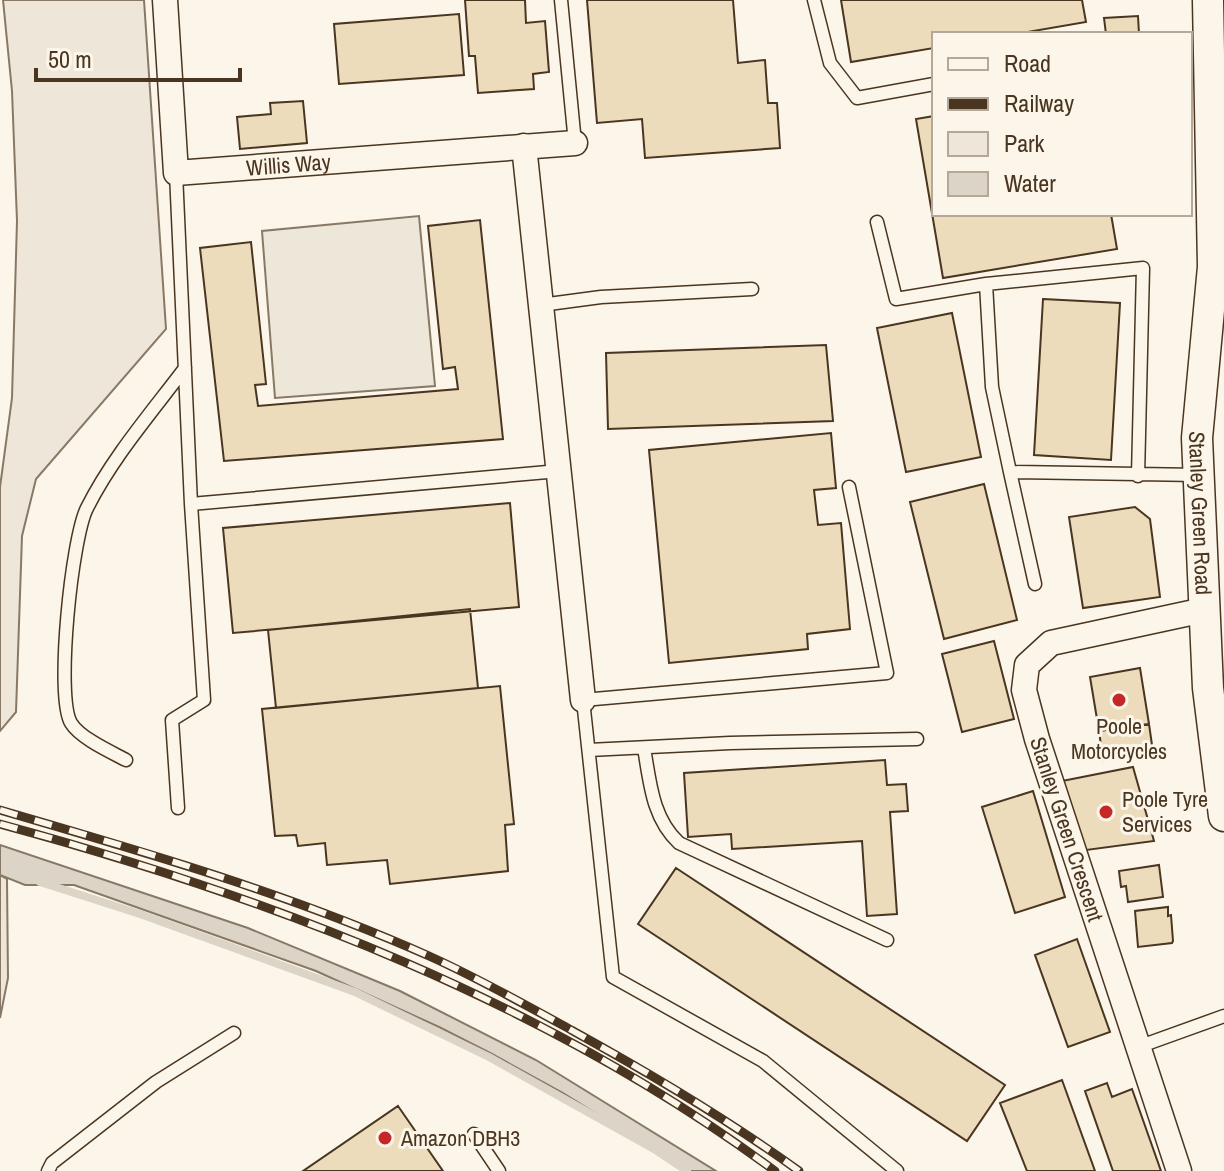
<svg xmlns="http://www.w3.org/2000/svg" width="1224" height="1171" font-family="'Archivo Narrow',sans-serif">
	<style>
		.green { fill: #ede6d9; stroke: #887966; stroke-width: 2 }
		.parking { fill: #ede7d9; stroke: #887966; stroke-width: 2 }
		.water { fill: #dcd4c6; stroke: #887966; stroke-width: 2 }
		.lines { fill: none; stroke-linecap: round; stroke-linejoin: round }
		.stream { stroke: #dcd4c6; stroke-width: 8 }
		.building { fill: #ecdcbc; stroke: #4a3520; stroke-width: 2 }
		.service-casing { stroke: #4a3520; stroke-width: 15 }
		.minor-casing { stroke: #4a3520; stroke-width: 27 }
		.tertiary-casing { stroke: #4a3520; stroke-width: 33 }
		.service { stroke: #fbf6e9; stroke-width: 12 }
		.minor { stroke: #fbf6e9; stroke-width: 24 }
		.tertiary { stroke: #fbf6e9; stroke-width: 30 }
		.rail-casing { stroke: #4a3520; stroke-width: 9 }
		.rail { stroke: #fbf6e9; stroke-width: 6; stroke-dasharray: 18; stroke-linecap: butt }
		.poi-dot { fill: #c62828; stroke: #fbf6e9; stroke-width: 3 }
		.labels { text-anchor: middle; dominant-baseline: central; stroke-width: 6; stroke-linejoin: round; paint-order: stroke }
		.street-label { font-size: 22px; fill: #4a3520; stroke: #fbf6e9 }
		.poi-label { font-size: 22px; fill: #4a3520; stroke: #fbf6e9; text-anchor: start }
	</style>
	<rect width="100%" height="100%" fill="#fbf6e9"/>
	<path class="green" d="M3,0H144L166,329L36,479L22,536L16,712L0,731V487L12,398L17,221L12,91Z
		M0,875L7,879L8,978L0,1018Z"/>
	<path class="parking" d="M419,216L435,386L275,398L262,231Z"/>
	<path class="water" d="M0,845L248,928L400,991L536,1060L716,1171H689L563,1093L492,1054L439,1027L316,971L74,885H25L0,875Z"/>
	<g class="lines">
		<path class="stream" d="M40,882L140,914L355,992L489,1057L654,1149L687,1171"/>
	</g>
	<path class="building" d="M465,0H525L526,23L545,21L549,72L533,74L534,89L478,93L475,56H469Z
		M587,0H733L738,63L765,60L768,103H777L780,148L645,158L642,119L597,123Z
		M841,0H1082L1086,22L1016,34H934V48L851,62Z
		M459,14L464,75L339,84L334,24Z
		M1138,16L1139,34H1106L1104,18Z
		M303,101L307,143L240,149L237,117L271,114L270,103Z
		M934,116V214H1111L1117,249L943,278L916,119Z
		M480,220L503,439L224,461L200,248L251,242L266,384L255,385L258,406L458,389L455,367L443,369L428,226Z
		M1043,299L1120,303L1111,460L1034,455Z
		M952,313L981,457L906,472L877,328Z
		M826,345L833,421L608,429L606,353Z
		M831,433L836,488L814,490L818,525L841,523L850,629L807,634L808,649L669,663L649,450Z
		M984,484L1017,620L944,639L910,502Z
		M510,503L519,607L233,633L223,528Z
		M1135,507L1150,519L1160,597L1083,608L1069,517Z
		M470,609L478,688L276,708L268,630Z
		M994,641L1014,719L962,732L942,654Z
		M1140,668L1149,724L1099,731L1090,677Z
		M500,686L514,824L505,825L508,871L390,884L387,860L327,865L325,843L298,846L296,835L275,836L262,709Z
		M1149,724L1153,752L1103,760L1099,731Z
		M885,760L887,785L906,784L908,811L890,812L897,914L867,916L862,841L732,849L731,834L688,837L684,773Z
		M1133,767L1154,841L1079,851L1057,782Z
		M1033,791L1065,897L1015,913L982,807Z
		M1159,865L1163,897L1128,902L1126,886L1121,887L1119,871Z
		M676,868L1005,1085L967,1141L638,924Z
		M1168,907V916L1171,915L1173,941L1172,943L1138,947L1135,911Z
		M1077,939L1110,1032L1068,1047L1035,955Z
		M1062,1080L1095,1171H1027L1000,1103Z
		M1107,1083L1112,1097L1132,1089L1161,1171H1113L1085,1091Z
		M398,1106L443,1171H303Z"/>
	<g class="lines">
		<defs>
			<path id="service" d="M561,0L575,143
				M814,0L830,63L857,98L934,84
				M176,173L191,504L204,700L172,720L178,808
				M877,222L896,299L986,284L992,387L1010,472L1198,475
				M986,284L1143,268L1138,476
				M541,305L601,297L752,289
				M1010,472L1035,584
				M849,487L887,673L583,700L613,977L763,1061L897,1171
				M191,504L559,471
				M644,748C650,782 652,818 679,843L887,940
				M589,750L730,743L917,739
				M126,760C111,752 80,738 71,723C55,696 72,537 87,508C112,458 151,413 185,368
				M1138,1047L1224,1016
				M474,1134L499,1171
				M48,1171L52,1163L156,1082L234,1033"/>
			<g id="minor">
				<path id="s1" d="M165,0L176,173L575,143"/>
				<path d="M524,146L583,700"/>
				<path d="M1179,1171L1037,739L1024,690L1027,665L1051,643L1204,610"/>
			</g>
			<g id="tertiary">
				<path id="s2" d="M1208,0L1213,267L1197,438L1208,688L1224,816"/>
			</g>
		</defs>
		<use href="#service" class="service-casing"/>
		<use href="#minor" class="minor-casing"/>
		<use href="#tertiary" class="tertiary-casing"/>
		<use href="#service" class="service"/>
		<use href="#minor" class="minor"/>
		<use href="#tertiary" class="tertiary"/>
		<defs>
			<path id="rail" d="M0,810C145,852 290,894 429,956C478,978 526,1005 573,1031C651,1074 727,1119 799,1171
				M0,824C273,898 546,1002 775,1171"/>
		</defs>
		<use href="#rail" class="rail-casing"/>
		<use href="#rail" class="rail"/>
	</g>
	<g class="poi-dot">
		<circle cx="1119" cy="700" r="8"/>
		<circle cx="1106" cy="812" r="8"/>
		<circle cx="385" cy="1138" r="8"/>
	</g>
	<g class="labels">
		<g class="street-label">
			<text stroke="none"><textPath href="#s1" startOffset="286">Willis Way</textPath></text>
			<text stroke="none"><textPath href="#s2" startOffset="514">Stanley Green Road</textPath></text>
			<text transform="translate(1067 829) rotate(72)">Stanley Green Crescent</text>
		</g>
		<g class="poi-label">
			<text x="1119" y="726" text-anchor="middle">Poole<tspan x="1119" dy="25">Motorcycles</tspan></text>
			<text x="1122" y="799">Poole Tyre<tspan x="1122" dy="25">Services</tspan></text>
			<text x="401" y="1138">Amazon DBH3</text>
		</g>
	</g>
	<rect x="932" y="32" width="260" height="184" fill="#fbf6e9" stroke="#b4a999" stroke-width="2"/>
	<rect x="948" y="58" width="40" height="12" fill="#fbf6e9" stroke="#b4a999" stroke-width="2"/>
	<text x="1004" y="72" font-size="24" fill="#4a3520">Road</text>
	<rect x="948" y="98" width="40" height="12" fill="#4a3520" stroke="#b4a999" stroke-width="2"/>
	<text x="1004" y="112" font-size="24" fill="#4a3520">Railway</text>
	<rect x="948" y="132" width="40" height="24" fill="#ede6d9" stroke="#b4a999" stroke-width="2"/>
	<text x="1004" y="152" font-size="24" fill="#4a3520">Park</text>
	<rect x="948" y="172" width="40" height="24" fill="#dcd4c6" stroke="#b4a999" stroke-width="2"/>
	<text x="1004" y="192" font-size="24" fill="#4a3520">Water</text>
	<path d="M36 68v12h204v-12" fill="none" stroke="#4a3520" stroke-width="4"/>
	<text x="48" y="68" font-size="24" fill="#4a3520" stroke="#fbf6e9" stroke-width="6" paint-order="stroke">50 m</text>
</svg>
